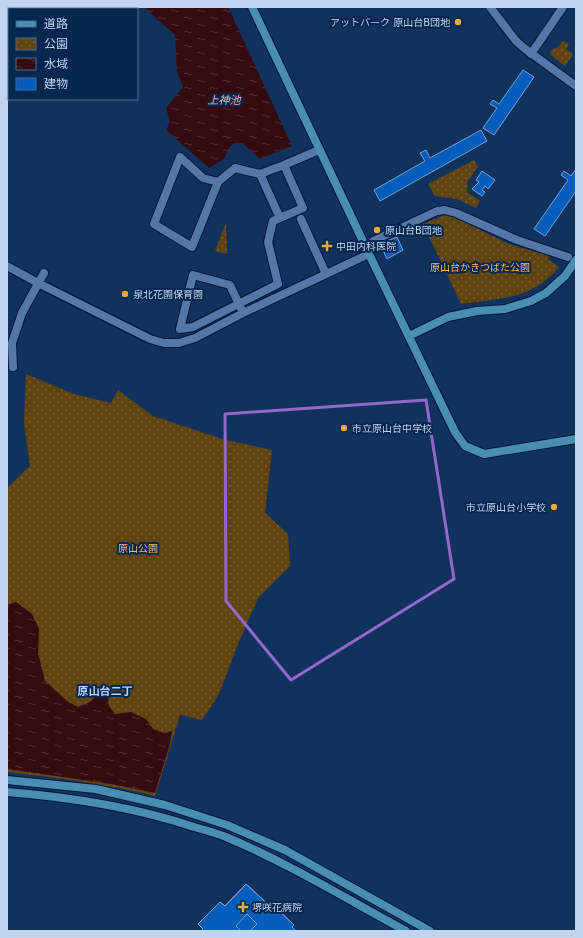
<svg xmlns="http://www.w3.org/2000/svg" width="583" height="938" font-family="'DejaVu Sans','Noto Sans JP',sans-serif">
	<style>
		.park { fill: url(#park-dots) }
		.water { fill: url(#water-ripples) }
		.building { fill: #035dba; stroke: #7a9fd1 }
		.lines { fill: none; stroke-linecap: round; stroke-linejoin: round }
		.street-casing { stroke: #00183f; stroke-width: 10 }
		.secondary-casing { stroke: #00183f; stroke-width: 10 }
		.street { stroke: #5377a6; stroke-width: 8 }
		.secondary { stroke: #498eb0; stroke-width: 8 }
		.marked { fill: none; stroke: #9467cf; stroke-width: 3; stroke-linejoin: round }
		.poi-dot { fill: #eca93a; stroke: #052750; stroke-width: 1.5 }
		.labels { text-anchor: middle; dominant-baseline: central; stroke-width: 4; stroke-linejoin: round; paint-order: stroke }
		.poi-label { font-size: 10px; fill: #c1d4ee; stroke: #052750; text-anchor: start }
		.park-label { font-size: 10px; fill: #f3bc6c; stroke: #052750 }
		.water-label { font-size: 11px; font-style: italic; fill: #f2b0b3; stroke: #052750 }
		.neighbourhood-label { font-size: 11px; font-weight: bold; fill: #b3d2fc; stroke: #052750 }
	</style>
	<defs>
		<pattern id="park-dots" width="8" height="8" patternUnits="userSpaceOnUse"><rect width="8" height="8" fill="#614310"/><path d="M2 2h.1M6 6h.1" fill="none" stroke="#765d33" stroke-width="1.8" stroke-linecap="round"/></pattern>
		<pattern id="water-ripples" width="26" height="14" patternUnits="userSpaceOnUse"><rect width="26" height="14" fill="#340b11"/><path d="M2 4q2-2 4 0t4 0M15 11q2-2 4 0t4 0" fill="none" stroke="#502e34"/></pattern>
	</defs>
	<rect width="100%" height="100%" fill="#11325c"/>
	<path class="park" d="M563,41L569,44L566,49L573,54L565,66L551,55L550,51L558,47Z
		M474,160L478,167L467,182V192L480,201L476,208L457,199L435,196L428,184Z
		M447,214L509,244L549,256L548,259L559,267C532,300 500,298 461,304L423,224Z
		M226,222L227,254L215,251Z
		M26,374L74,394L111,403L118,390L153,416L222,439L272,450L265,513L288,534L290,566L258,598L238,644L219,694L202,720L180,715L155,796C107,784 57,778 7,772V539H8L7,533V488L30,466L24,423Z"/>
	<path class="water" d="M146,7H228L292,146L260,159L242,143H234L229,148L224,159L209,168L166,130L170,122L166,108L183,87L177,72L175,35L148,11Z
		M16,602L32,614L39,629L38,653L45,681L67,701L78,707L90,702L99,693L108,697L109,706L115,714L131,712L146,719L153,729L166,733L172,731L170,744L155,793L111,784L7,769V605Z"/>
	<path class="building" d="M523,70L534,77L494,135L483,128L497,108L490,104L493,100L499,104Z
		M481,130L487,141L380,201L374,190L425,161L420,153L426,150L430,158Z
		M576,169V191L545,236L534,229L568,180L561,175L564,171L571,176Z
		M482,171L495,180L488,189L485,186L482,190L485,192L482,196L472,189L479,182L476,180Z
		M397,237L403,250L387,259L380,244Z
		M246,884L272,908L274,906L294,925L292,927L296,931H250L257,924L247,914L236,926L241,931H201L203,929L198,924L220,902L225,906Z
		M246,884L272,908L274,906L294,925L292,927L296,931H201L203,929L198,924L220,902L225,906Z"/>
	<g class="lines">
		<defs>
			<path id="street" d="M490,7L516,41L524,48L576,86
				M531,54L563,7
				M180,157L203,178L218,182L192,247L154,224Z
				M284,165L319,150
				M218,182L235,168L260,174
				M301,219L326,274
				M373,241L437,211L445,210L456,213L517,240L568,257
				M7,266L38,283L150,339L164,343H179L195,338L243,313L369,254
				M243,313L230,285L193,275L180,329L193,327L278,284L268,242L273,221L303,208L284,165L260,174L280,218
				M13,367L12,343L22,313L44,273"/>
			<path id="secondary" d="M252,7L369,254L455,432L465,446L484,454L576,439
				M409,336L448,317L477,311L505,309L531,301L546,293L565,276L576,260
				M7,780L96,789L165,805L227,825L285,850L430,931
				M7,792C70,797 134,807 194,827C205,830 216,833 226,837C288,863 347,899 406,931"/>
		</defs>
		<use href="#street" class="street-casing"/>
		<use href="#secondary" class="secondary-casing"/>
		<use href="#street" class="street"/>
		<use href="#secondary" class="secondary"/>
	</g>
	<path class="marked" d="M426,400L454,579L291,680L226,601L225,414Z"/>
	<g class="poi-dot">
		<circle cx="458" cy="22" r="4"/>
		<circle cx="377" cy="230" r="4"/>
		<path d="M325 240h4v4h4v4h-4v4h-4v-4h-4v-4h4z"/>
		<circle cx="125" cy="294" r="4"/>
		<circle cx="344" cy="428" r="4"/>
		<circle cx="554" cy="507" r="4"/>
		<path d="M241 901h4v4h4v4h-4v4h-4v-4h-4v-4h4z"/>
	</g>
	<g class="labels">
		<g class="poi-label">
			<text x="450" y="22" text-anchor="end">アットパーク 原山台B団地</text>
			<text x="385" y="230">原山台B団地</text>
			<text x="336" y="246">中田内科医院</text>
			<text x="133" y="294">泉北花園保育園</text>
			<text x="352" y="428">市立原山台中学校</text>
			<text x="546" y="507" text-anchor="end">市立原山台小学校</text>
			<text x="252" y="907">堺咲花病院</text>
		</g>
		<g class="park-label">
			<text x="480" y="267">原山台かきつばた公園</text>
			<text x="138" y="548">原山公園</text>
		</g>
		<g class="water-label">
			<text x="224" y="100">上神池</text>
		</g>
		<g class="neighbourhood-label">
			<text x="105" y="691">原山台二丁</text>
		</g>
	</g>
	<rect width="583" height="938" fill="none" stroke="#c1d4ee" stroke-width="16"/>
	<rect x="8" y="8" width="130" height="92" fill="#052750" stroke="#506c8f"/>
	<rect x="16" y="21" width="20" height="6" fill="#498eb0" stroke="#506c8f"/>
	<text x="44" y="28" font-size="12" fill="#c1d4ee">道路</text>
	<rect x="16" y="38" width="20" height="12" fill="url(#park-dots)" stroke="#506c8f"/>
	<text x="44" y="48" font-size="12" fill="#c1d4ee">公園</text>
	<rect x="16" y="58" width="20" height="12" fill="url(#water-ripples)" stroke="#506c8f"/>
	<text x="44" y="68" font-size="12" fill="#c1d4ee">水域</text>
	<rect x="16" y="78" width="20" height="12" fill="#035dba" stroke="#506c8f"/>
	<text x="44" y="88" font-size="12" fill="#c1d4ee">建物</text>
</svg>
